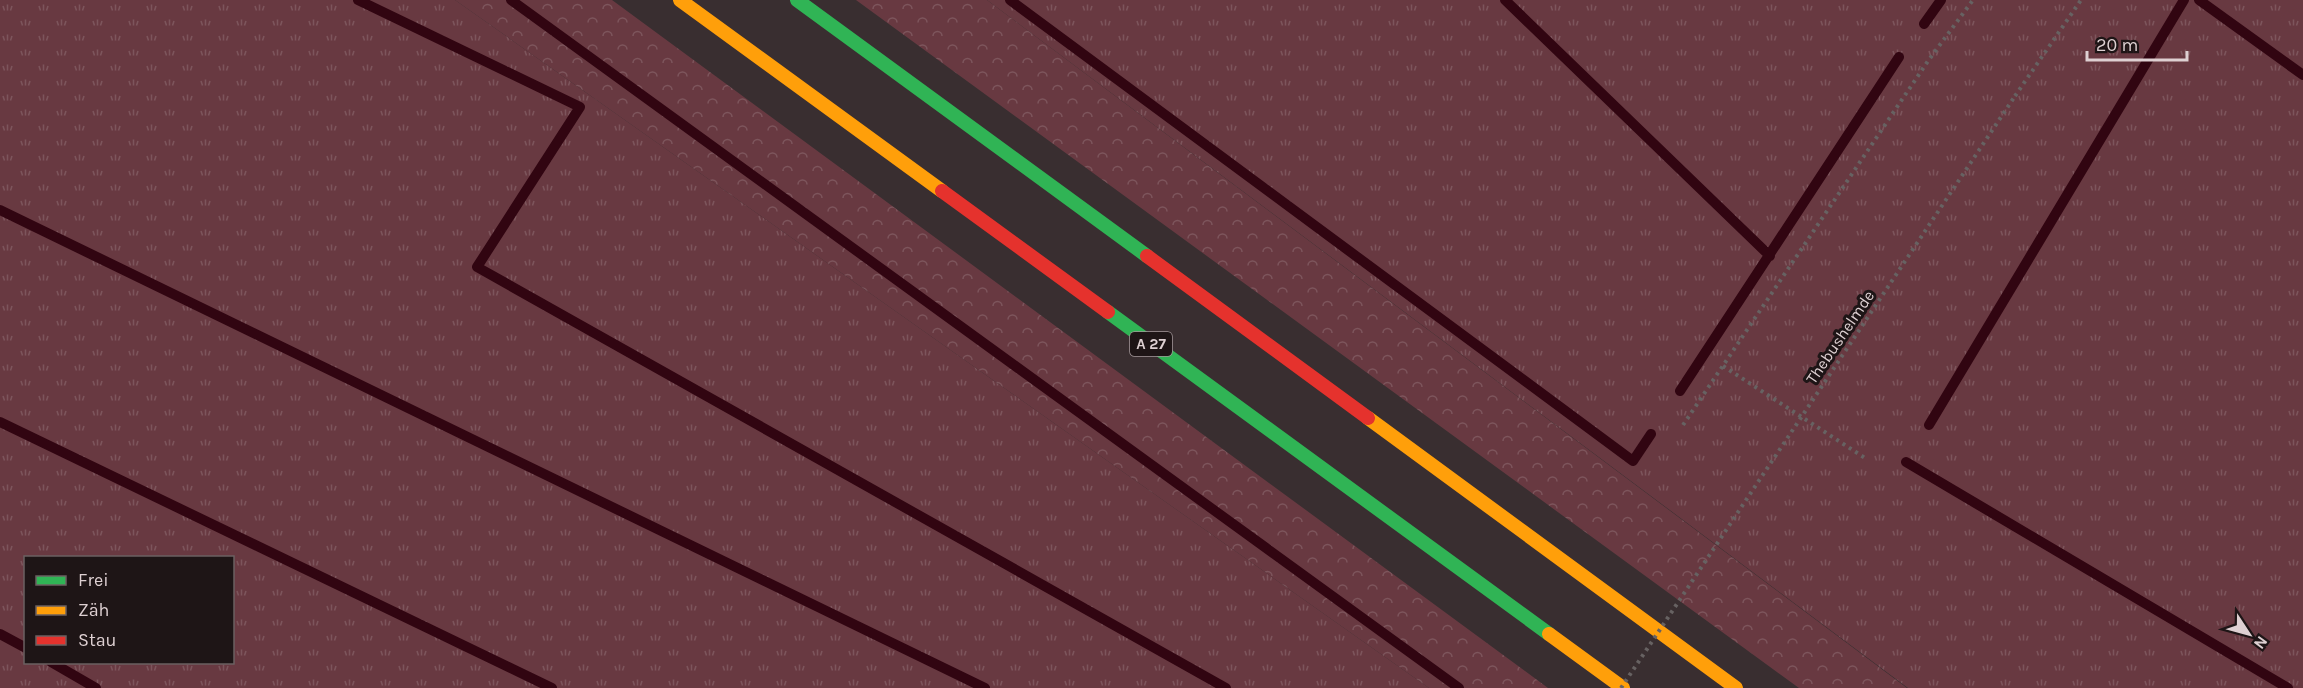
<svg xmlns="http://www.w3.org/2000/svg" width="2303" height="688" font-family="Karla,sans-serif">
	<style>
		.grass { fill: url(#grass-tufts); fill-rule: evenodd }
		.forest { fill: url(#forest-crowns) }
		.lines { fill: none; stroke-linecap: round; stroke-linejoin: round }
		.stream { stroke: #310511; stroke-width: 10 }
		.path { stroke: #676262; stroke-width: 4; stroke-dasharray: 3 4.5; stroke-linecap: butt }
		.fast { stroke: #30b455; stroke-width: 14 }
		.slow { stroke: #ff9f0a; stroke-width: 14 }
		.jam { stroke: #e5322d; stroke-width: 14 }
		.path-bridge { stroke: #676262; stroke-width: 4; stroke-dasharray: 3 4.5; stroke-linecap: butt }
		.labels { text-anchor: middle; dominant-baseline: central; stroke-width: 6; stroke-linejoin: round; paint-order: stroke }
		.shield { fill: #1e1516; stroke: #a4989a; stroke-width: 1.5 }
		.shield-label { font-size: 15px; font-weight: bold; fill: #ded0d2 }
		.street-label { font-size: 16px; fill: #ded0d2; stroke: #1e1516 }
	</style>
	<defs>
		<pattern id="grass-tufts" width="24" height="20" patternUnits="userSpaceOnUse" patternTransform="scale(1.5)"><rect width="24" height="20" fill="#683941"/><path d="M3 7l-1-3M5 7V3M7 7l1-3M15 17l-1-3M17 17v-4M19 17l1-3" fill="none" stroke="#7d555c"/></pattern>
		<pattern id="forest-crowns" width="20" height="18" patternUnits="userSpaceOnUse" patternTransform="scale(1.5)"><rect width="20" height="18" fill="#683941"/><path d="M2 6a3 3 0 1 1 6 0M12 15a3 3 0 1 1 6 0" fill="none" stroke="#7d555c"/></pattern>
	</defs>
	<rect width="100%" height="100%" fill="#392e30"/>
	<path class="grass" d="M0,0H455L1429,688H0ZM26,558H232V662H26Z
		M987,0H2303V688H1908Z"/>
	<path class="forest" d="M455,0H612L1548,688H1429Z
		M856,0H987L1907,688H1799Z"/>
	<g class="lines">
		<path class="stream" d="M358,0L580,107L477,267L1226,688
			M511,0L1459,688
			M1010,0L1633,461L1651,434
			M1505,0L1770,256
			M2199,0L2303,75
			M1924,24L1941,0
			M0,210L985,688
			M1680,391L1899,57
			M0,422L552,688
			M1929,425L2184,0
			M1906,462L2288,688
			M0,634L26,648
			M51,662L96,688"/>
		<path class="path" d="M2015,96L2081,0
			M1723,366L1865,458
			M1683,425L1928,61L1973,0"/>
		<path class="fast" d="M797,0L1147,256
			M1108,312L1549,634"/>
		<path class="slow" d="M680,0L942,191
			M1368,418L1736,688
			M1549,634L1623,688"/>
		<path class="jam" d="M942,191L1108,312
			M1147,256L1368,418"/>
		<path class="path-bridge" d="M1621,688L2015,96"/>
	</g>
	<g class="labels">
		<rect class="shield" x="1130" y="332" width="42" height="24" rx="4.5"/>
		<g class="shield-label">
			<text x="1151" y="344">A 27</text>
		</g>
		<g class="street-label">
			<text transform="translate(1840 337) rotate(-56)">Thebushelmde</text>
		</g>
	</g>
	<rect x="24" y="556" width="210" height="108" fill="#1e1516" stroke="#6b6061" stroke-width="1.5"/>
	<rect x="36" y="576" width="30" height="9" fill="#30b455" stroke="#6b6061" stroke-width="1.5"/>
	<text x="78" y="586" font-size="18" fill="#ded0d2">Frei</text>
	<rect x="36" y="606" width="30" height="9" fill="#ff9f0a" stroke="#6b6061" stroke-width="1.5"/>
	<text x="78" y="616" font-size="18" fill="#ded0d2">Zäh</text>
	<rect x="36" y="636" width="30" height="9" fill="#e5322d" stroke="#6b6061" stroke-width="1.5"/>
	<text x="78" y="646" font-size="18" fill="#ded0d2">Stau</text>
	<g transform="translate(2249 634) rotate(126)" stroke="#1e1516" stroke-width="4.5" paint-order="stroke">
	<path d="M0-4.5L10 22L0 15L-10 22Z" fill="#ded0d2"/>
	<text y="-9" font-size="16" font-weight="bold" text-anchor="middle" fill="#ded0d2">N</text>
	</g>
	<path d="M2087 51v9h100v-9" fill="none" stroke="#ded0d2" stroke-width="3"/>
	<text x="2096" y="51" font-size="18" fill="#ded0d2" stroke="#1e1516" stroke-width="4.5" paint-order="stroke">20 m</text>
</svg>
